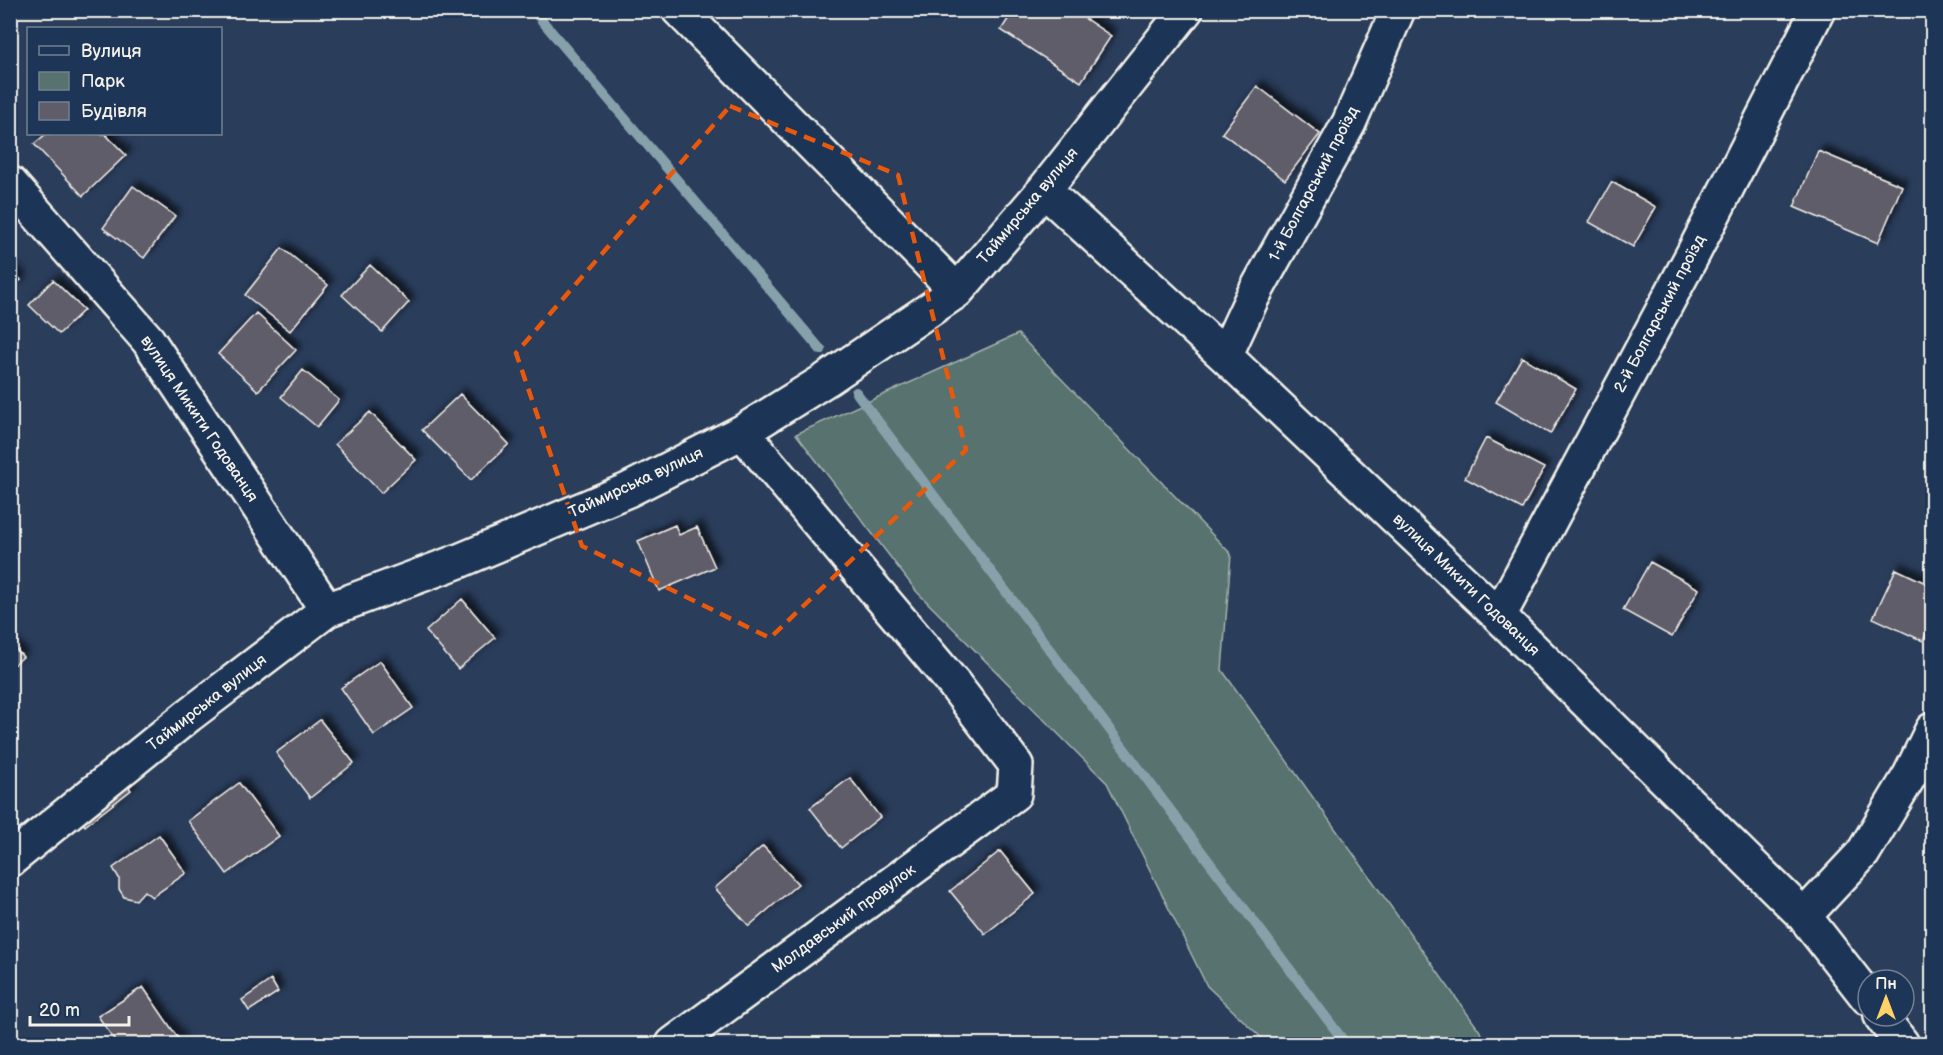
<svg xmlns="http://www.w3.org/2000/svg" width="1943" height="1055" font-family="'Balsamiq Sans',sans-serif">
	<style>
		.green { fill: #58726f; stroke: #a6b2ac; stroke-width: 1.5 }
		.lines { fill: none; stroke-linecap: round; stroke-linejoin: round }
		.stream { stroke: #87a1ab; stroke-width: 10 }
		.building { fill: #605d6b; stroke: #f4f1e8; stroke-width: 1.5; filter: url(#shadow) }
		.minor-casing { stroke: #f4f1e8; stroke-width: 38 }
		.minor { stroke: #1d3557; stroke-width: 33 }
		.marked { fill: none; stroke: #e8590c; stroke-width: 4.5; stroke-dasharray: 12 8; stroke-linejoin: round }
		.labels { text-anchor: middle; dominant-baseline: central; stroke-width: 5; stroke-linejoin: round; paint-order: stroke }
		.street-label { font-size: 16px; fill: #f4f1e8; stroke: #1d3557 }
	</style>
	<defs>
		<filter id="shadow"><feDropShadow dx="5.5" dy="-5.5" stdDeviation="3" flood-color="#0009"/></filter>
	</defs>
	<rect width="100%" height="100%" fill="#2a3d5b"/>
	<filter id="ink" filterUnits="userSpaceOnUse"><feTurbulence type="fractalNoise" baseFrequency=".0167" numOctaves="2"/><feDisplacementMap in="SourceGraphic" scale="12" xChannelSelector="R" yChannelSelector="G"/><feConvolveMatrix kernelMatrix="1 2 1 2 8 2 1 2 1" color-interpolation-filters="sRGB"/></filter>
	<g filter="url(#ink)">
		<path class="green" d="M1018,334L1231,554L1222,670L1489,1044H1268L1207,986L1107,783L917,592L796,434Z"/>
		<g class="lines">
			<path class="stream" d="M533,10L821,350
				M856,392L1346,1044"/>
		</g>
		<path class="building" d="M1014,10H1072L1111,36L1081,82L1001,30Z
			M1257,86L1320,134L1285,180L1222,133Z
			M46,134H105L126,155L83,196L34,144Z
			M1818,151L1902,186L1878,243L1794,207Z
			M1612,182L1656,207L1633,247L1589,222Z
			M133,186L175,216L144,258L103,228Z
			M282,248L328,285L290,331L245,295Z
			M370,265L409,302L382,332L342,295Z
			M10,269L21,280L10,290Z
			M53,280L84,310L59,334L29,305Z
			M256,313L296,350L258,391L218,354Z
			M1522,357L1576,389L1550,434L1496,402Z
			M303,370L339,400L317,427L281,397Z
			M460,394L509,444L471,480L422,430Z
			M370,412L416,460L381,493L335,444Z
			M1486,438L1544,468L1522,509L1465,478Z
			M675,525L679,535L697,527L715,567L659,591L638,541Z
			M1650,562L1699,589L1672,637L1623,610Z
			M1896,569L1932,586V621L1923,641L1873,618Z
			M462,599L495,638L458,669L426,631Z
			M10,643L23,657L10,668Z
			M380,661L413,708L374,735L341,688Z
			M320,720L354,763L310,798L276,753Z
			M122,778L131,790L85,826L76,814Z
			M850,778L880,817L841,848L810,808Z
			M239,783L279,836L227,874L188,821Z
			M159,835L186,873L152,897L144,891L136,900L124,897L119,889V878L113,868Z
			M763,846L798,884L749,926L715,888Z
			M1000,851L1035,894L985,934L950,891Z
			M271,980L278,992L249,1011L242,1000Z
			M143,987L182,1044H117L98,1016Z"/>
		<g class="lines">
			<defs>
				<path id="minor" d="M679,10L957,291
					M10,183L148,340L327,610
					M1044,190L1225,356L1499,616L1804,916L1868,998
					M1225,356L1252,298L1349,123L1398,10
					M1499,616L1694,252L1818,10
					M10,860L189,715L327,610L459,561L628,490L742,432L827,379L957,291L1044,190L1186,10
					M1804,916L1863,853L1910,775L1932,730
					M1881,1016L1902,1044
					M673,1044L1014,794L1016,765L954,684L742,432"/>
			</defs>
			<use href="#minor" class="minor-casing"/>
			<use href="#minor" class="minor"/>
		</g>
	</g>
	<path class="marked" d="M730,106L898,175L966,450L770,638L582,546L516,353Z"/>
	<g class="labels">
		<g class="street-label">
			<text transform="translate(1314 184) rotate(-62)">1-й Болгарський проїзд</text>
			<text transform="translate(1028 206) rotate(-50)">Таймирська вулиця</text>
			<text transform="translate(1660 314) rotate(-62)">2-й Болгарський проїзд</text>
			<text transform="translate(199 419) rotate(56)">вулиця Микити Годованця</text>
			<text transform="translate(636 483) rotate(-25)">Таймирська вулиця</text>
			<text transform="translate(1466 585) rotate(44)">вулиця Микити Годованця</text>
			<text transform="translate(207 703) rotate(-38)">Таймирська вулиця</text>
			<text transform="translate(844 919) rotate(-36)">Молдавський провулок</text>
		</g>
	</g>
	<rect width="1943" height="1055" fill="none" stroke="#1d3557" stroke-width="36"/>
	<rect x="18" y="18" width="1907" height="1019" fill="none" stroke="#f4f1e8" stroke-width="2" filter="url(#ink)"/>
	<rect x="27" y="27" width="195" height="108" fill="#1d3557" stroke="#738091" stroke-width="1.5"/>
	<rect x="39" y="46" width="30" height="9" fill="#1d3557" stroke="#738091" stroke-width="1.5"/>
	<text x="81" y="57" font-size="18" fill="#f4f1e8">Вулиця</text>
	<rect x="39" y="72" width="30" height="18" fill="#58726f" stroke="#738091" stroke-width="1.5"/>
	<text x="81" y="87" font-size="18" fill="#f4f1e8">Парк</text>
	<rect x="39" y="102" width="30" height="18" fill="#605d6b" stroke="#738091" stroke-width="1.5"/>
	<text x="81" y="117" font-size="18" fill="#f4f1e8">Будівля</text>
	<g transform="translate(1886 998)"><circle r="28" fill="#1d3557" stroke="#738091" stroke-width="1.5"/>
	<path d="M0-4.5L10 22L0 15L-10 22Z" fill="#ffd166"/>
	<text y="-9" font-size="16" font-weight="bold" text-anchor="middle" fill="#f4f1e8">Пн</text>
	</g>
	<path d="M30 1016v9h99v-9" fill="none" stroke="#f4f1e8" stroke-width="3"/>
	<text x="39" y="1016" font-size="18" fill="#f4f1e8" stroke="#1d3557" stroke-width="4.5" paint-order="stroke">20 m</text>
</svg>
